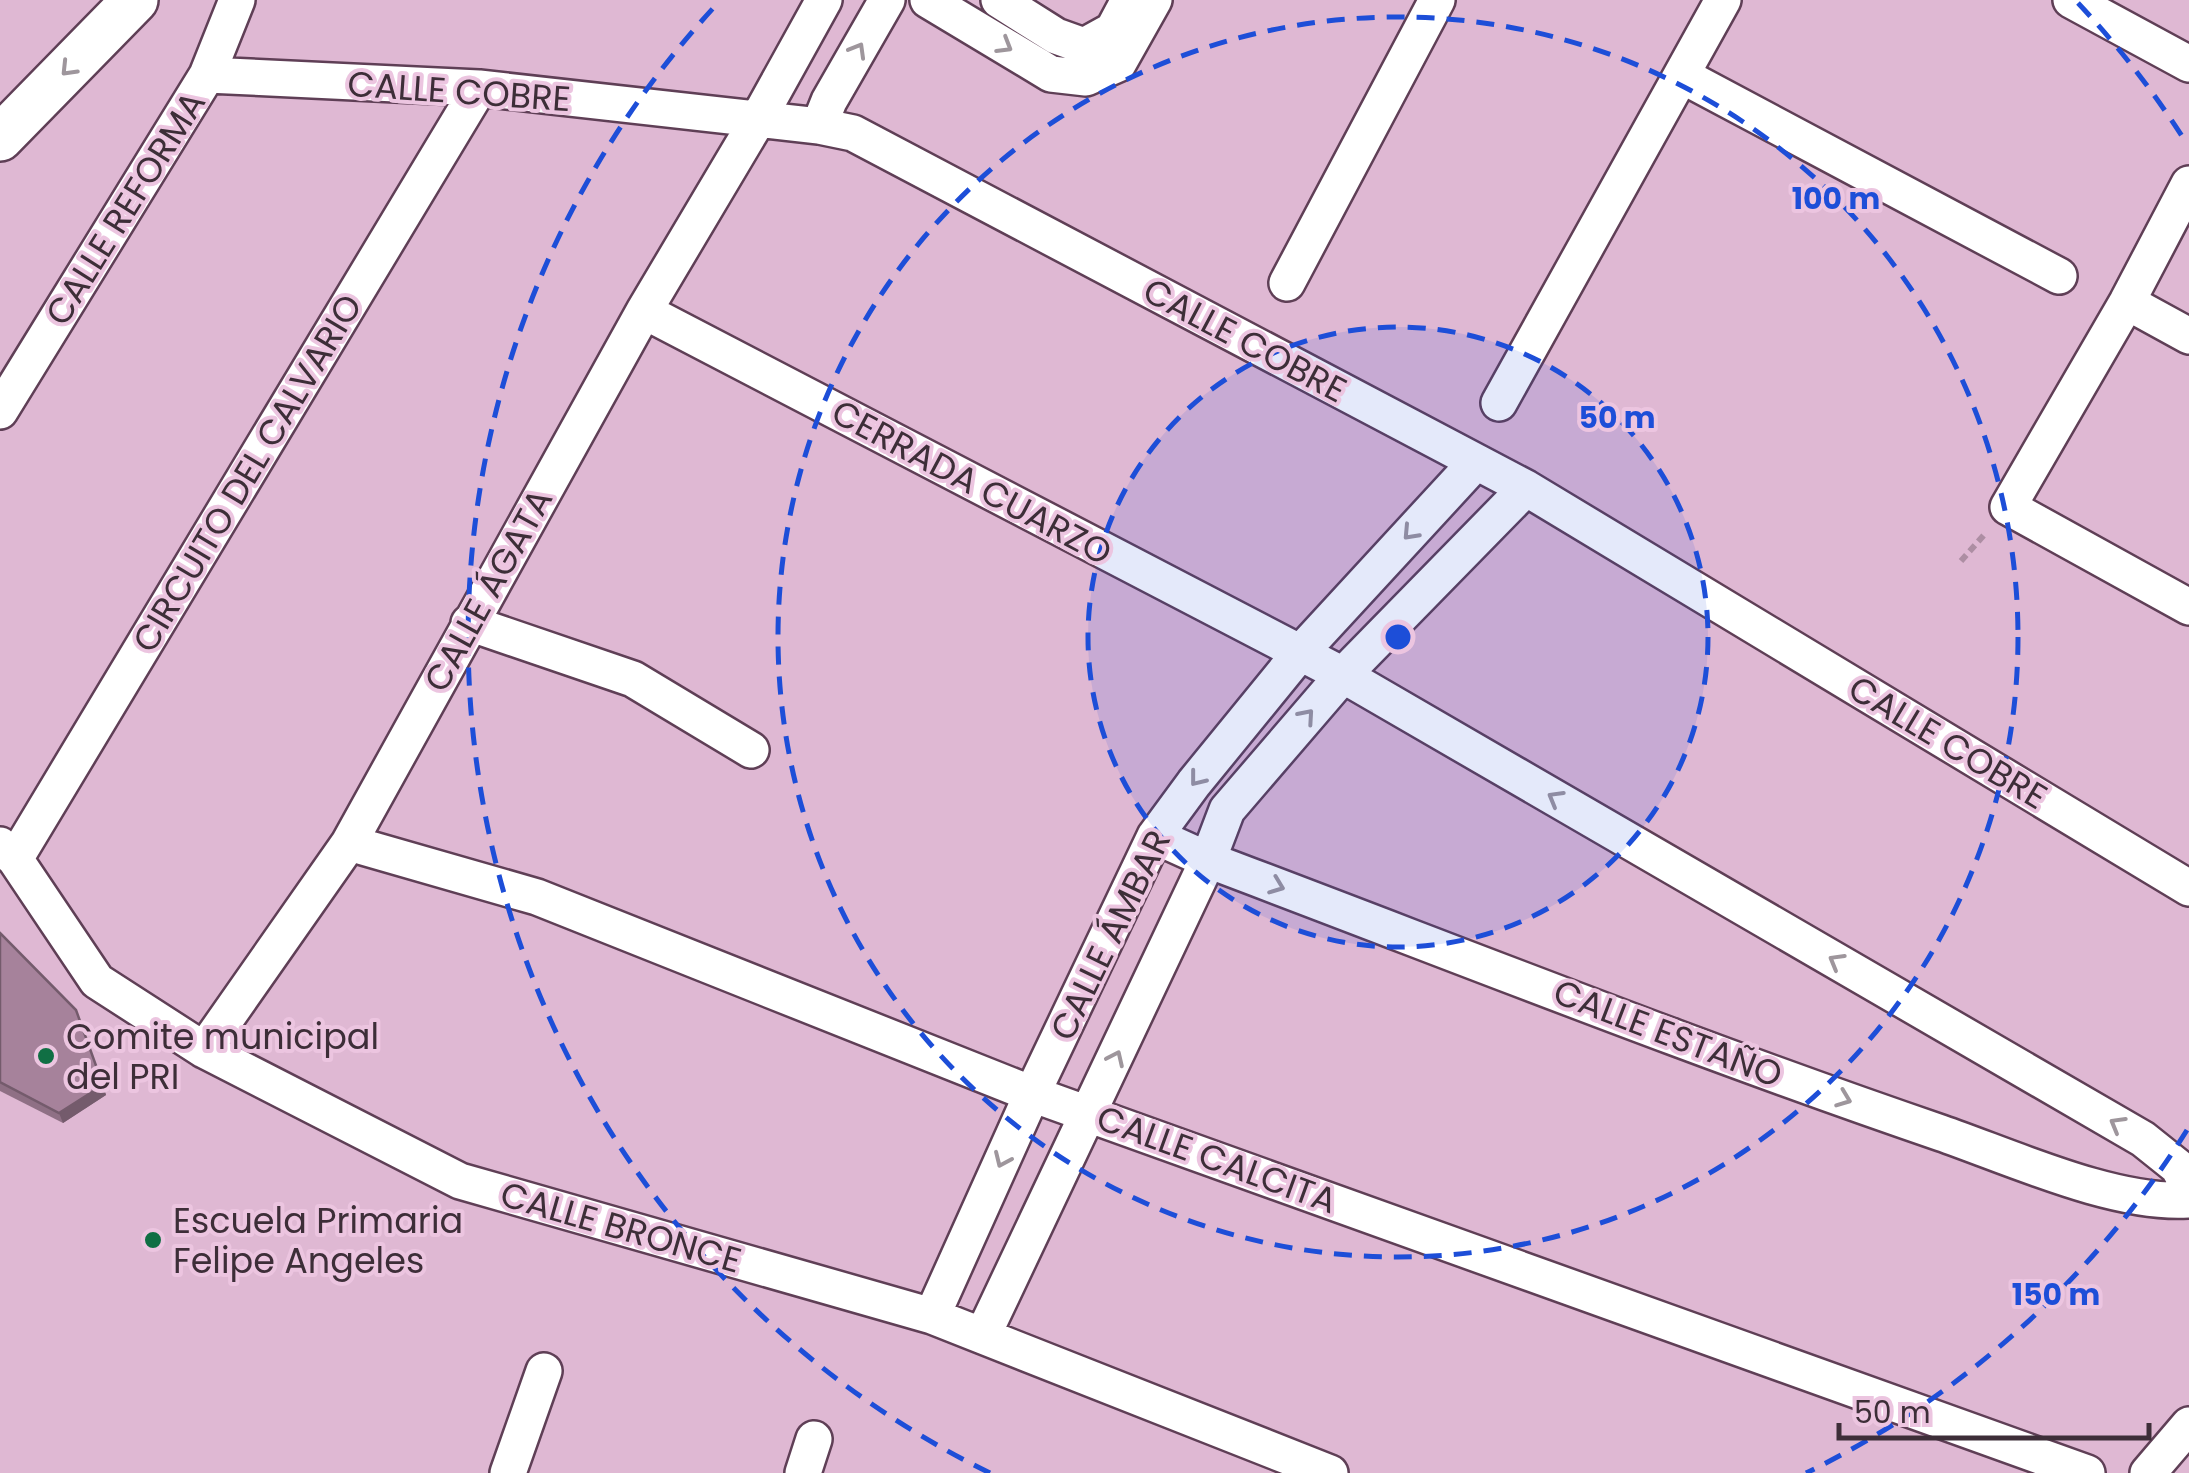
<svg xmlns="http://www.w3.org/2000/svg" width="2189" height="1473" font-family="Poppins,sans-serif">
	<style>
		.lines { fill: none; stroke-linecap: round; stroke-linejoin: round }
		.minor-casing { stroke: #5f3f56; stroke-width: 40 }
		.tertiary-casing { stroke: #5f3f56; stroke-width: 50 }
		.path { stroke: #ad8ea3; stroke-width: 6; stroke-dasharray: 8 5; stroke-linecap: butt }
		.minor { stroke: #fff; stroke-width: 35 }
		.tertiary { stroke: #fff; stroke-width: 45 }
		.wall { fill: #8f7085 }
		.shaded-wall { fill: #745b6c }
		.building { fill: #a6829b; stroke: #745b6c; stroke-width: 2.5 }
		.oneway { stroke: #9e969c }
		.ring { fill: none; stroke: #1d4ed8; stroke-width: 5; stroke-dasharray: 18 12 }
		.poi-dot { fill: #106f44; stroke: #ecc5e0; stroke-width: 4 }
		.labels { text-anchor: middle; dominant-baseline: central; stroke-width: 8; stroke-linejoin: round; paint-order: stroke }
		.street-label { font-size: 35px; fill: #3d2e38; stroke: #ecc5e0 }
		.poi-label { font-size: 35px; fill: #3d2e38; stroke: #ecc5e0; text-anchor: start }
		.centre { fill: #1d4ed8; stroke: #ecc5e0; stroke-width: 5 }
		.ring-label { font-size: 30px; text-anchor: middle; font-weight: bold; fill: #1d4ed8; stroke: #ecc5e0; stroke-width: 8; stroke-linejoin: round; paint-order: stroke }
	</style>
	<rect width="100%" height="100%" fill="#dfb8d3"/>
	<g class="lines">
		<defs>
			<path id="minor" d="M928,0L1051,74L1086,78L1118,64L1154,0
				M999,0L1056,36L1084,46L1113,30L1129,0
				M2071,0L2189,64
				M207,75L479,88L819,126L853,133L1526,488L2189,888
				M1683,76L2059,276
				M819,126L829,101L887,0
				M2189,184L2127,302L2008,507L2189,607
				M1287,283L1437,0
				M2127,302L2189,336
				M644,311L1343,675L2143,1139L2178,1167L2189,1187
				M1499,403L1723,0
				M0,411L207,75L237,0
				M469,623L633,679L751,750
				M1155,836L1208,860C1452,952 1695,1049 1941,1133C2013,1158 2115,1205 2189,1200
				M349,843L537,897L1032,1094L2087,1473
				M0,845L15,859L97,981L204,1050L460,1181L932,1316L1330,1473
				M15,859L479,88
				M204,1050L349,843L644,311L757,121L824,0
				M932,1316L1032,1094L1155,836L1194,783L1300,653L1476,462
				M983,1335L1208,860L1227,810L1343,675L1526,488
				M508,1473L544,1371
				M803,1473L814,1439
				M2148,1473L2189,1425"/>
			<path id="tertiary" d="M0,138L135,0"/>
		</defs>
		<use href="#minor" class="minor-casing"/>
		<use href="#tertiary" class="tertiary-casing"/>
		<path class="path" d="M1961,561L1984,535"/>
		<use href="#minor" class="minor"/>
		<use href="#tertiary" class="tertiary"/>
	</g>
	<path class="wall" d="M0,933L76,1010L106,1095L63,1123L0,1091Z"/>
	<path class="shaded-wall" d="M103,1085L106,1095L63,1123L59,1113Z"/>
	<path class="building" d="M0,933L76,1010L103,1085L59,1113L0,1082Z"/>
	<defs><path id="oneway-chevron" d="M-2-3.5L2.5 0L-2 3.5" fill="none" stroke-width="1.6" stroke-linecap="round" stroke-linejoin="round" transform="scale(2.5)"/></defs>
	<g class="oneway">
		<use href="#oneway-chevron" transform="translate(1005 46) rotate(31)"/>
		<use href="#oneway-chevron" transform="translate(858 50) rotate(-60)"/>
		<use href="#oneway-chevron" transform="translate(68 69) rotate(134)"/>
		<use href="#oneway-chevron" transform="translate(1410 533) rotate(133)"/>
		<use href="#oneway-chevron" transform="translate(1307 716) rotate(-49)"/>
		<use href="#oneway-chevron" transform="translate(1197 779) rotate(128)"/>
		<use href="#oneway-chevron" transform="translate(1555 798) rotate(-150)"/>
		<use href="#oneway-chevron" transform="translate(1277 886) rotate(21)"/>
		<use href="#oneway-chevron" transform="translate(1836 961) rotate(-150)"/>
		<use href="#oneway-chevron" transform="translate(1116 1058) rotate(-65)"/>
		<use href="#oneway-chevron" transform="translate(1844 1099) rotate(21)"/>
		<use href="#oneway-chevron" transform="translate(2117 1124) rotate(-150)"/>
		<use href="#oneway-chevron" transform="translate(1002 1160) rotate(114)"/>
	</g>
	<circle cx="1398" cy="637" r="310" fill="#1d4ed8" fill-opacity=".12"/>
	<g class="ring">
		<circle cx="1398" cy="637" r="310"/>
		<circle cx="1398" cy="637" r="620"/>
		<path d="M2187 1130A930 930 0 0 1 1806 1473M990 1473A930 930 0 0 1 718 3M2078 3A930 930 0 0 1 2187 144"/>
	</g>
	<g class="poi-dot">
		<circle cx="46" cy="1056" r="10"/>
		<circle cx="153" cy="1240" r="10"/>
	</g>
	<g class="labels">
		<g class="street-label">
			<text transform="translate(459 91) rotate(4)">CALLE COBRE</text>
			<text transform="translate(125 208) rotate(-58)">CALLE REFORMA</text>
			<text transform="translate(1245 340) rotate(28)">CALLE COBRE</text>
			<text transform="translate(247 473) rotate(-59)">CIRCUITO DEL CALVARIO</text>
			<text transform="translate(972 482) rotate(28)">CERRADA CUARZO</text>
			<text transform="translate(488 590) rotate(-61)">CALLE ÁGATA</text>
			<text transform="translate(1948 742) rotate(31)">CALLE COBRE</text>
			<text transform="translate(1110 935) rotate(-64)">CALLE ÁMBAR</text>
			<text transform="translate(1668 1033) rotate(21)">CALLE ESTAÑO</text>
			<text transform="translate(1217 1159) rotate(20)">CALLE CALCITA</text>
			<text transform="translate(621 1227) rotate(16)">CALLE BRONCE</text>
		</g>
		<g class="poi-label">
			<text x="66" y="1036">Comite municipal<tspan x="66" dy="40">del PRI</tspan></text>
			<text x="173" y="1220">Escuela Primaria<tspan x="173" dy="40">Felipe Angeles</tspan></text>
		</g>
	</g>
	<circle cx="1398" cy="637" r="15" class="centre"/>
	<g class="ring-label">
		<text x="1836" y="209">100 m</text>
		<text x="1617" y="428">50 m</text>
		<text x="2056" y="1305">150 m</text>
	</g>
	<path d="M1839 1423v15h310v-15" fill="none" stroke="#3d2e38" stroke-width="5"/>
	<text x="1854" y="1423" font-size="30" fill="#3d2e38" stroke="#ecc5e0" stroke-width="8" paint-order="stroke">50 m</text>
</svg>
